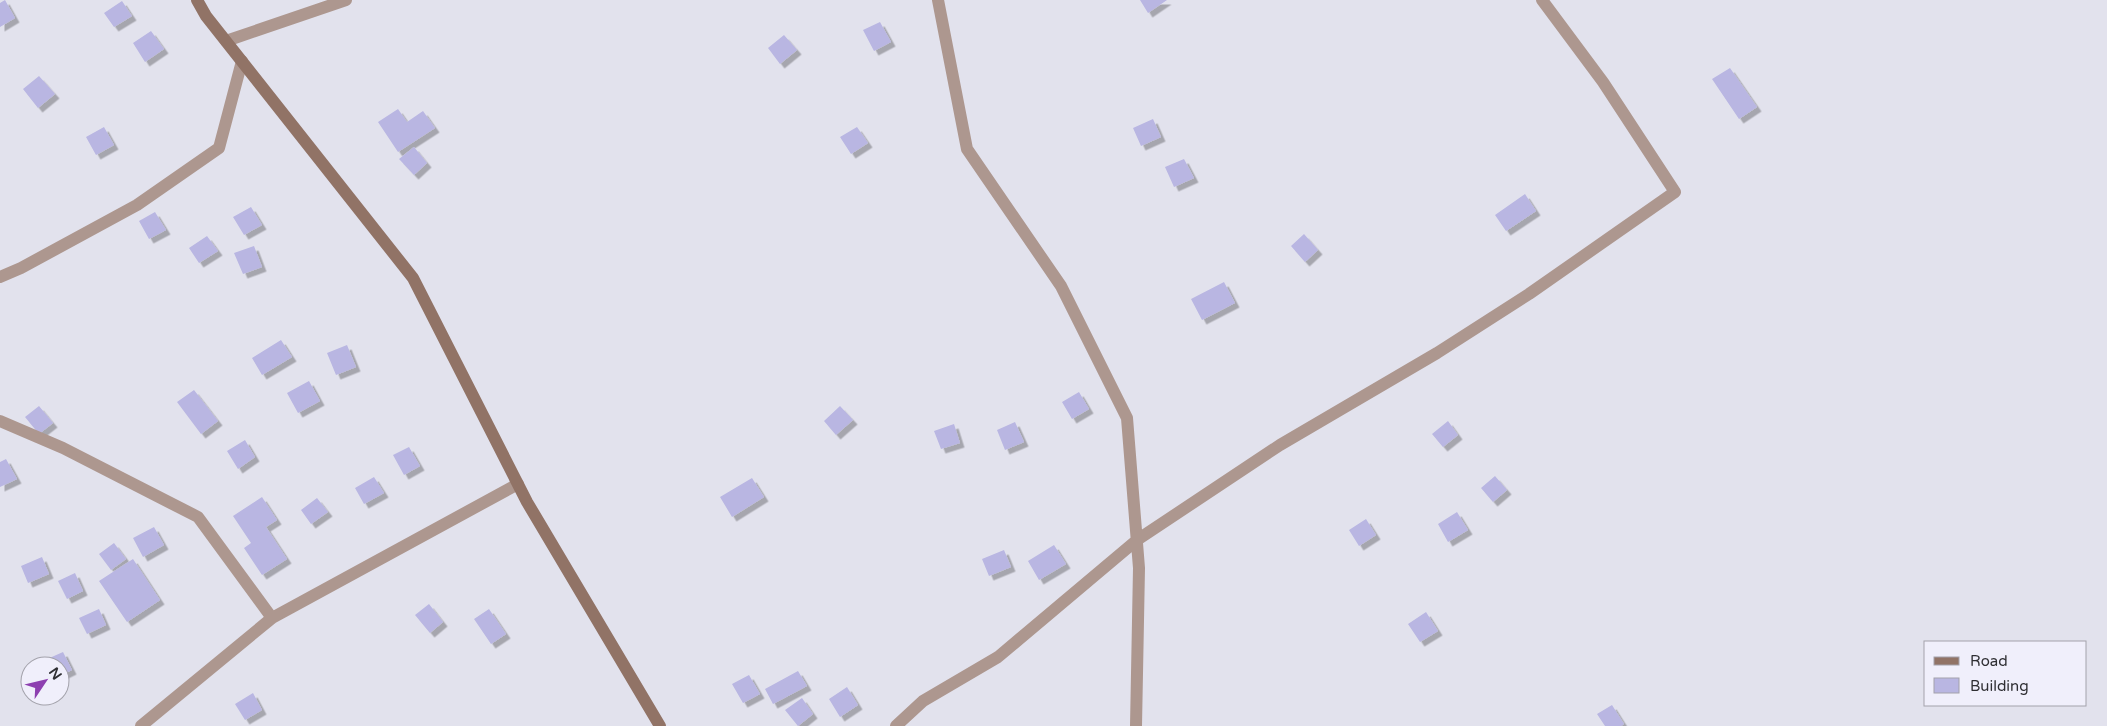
<svg xmlns="http://www.w3.org/2000/svg" width="2107" height="726" font-family="'Varela Round',sans-serif">
	<style>
		.building { fill: #b9b6e2; filter: url(#shadow) }
		.lines { fill: none; stroke-linecap: round; stroke-linejoin: round }
		.street { stroke: #ad978f; stroke-width: 12 }
		.secondary { stroke: #917366; stroke-width: 12 }
	</style>
	<defs>
		<filter id="shadow"><feDropShadow dx="4.5" dy="4.5" stdDeviation="0" flood-color="#0004"/></filter>
	</defs>
	<rect width="100%" height="100%" fill="#e2e2ed"/>
	<path class="building" d="M5,0L15,18L0,27V3Z
		M1140,0H1167L1148,13Z
		M122,1L132,16L114,27L104,13Z
		M880,22L891,42L874,51L863,30Z
		M151,31L164,49L145,62L133,43Z
		M784,35L797,50L780,64L768,48Z
		M1730,68L1757,107L1739,119L1712,79Z
		M39,76L55,94L38,108L23,89Z
		M398,109L407,122L423,111L435,128L398,152L378,122Z
		M1153,119L1161,137L1141,146L1133,128Z
		M104,127L114,145L96,155L86,137Z
		M857,127L868,143L851,154L840,137Z
		M414,147L427,163L414,175L399,159Z
		M1184,159L1194,178L1174,187L1165,167Z
		M1525,194L1536,211L1506,231L1495,215Z
		M251,207L262,225L244,235L233,217Z
		M155,212L166,230L149,239L139,221Z
		M1304,234L1318,250L1305,262L1291,246Z
		M207,236L218,251L199,263L189,248Z
		M254,246L262,267L243,274L234,253Z
		M1224,282L1235,303L1202,320L1191,299Z
		M281,340L292,357L262,375L252,358Z
		M347,345L356,367L336,375L327,353Z
		M309,381L320,401L298,413L287,393Z
		M194,390L218,421L201,434L177,402Z
		M1079,392L1089,409L1072,419L1062,402Z
		M39,406L53,423L39,434L25,417Z
		M840,406L853,420L836,435L824,421Z
		M1448,421L1458,435L1443,447L1432,434Z
		M1015,422L1024,442L1005,450L997,430Z
		M954,424L960,443L941,449L934,431Z
		M245,440L255,457L238,469L227,451Z
		M409,447L420,466L404,475L393,455Z
		M6,459L17,479L0,487V462Z
		M1495,476L1507,490L1493,502L1481,488Z
		M374,477L384,493L364,504L355,488Z
		M752,478L764,497L732,517L720,497Z
		M262,497L277,520L266,527L287,559L262,575L244,548L251,543L233,516Z
		M317,498L328,512L311,524L301,510Z
		M1457,512L1468,530L1448,542L1438,524Z
		M1366,519L1376,535L1359,546L1349,530Z
		M154,527L164,545L143,557L133,538Z
		M114,543L126,559L111,570L99,554Z
		M1054,545L1066,564L1039,580L1028,561Z
		M1004,550L1011,567L989,576L982,559Z
		M42,557L49,574L28,583L21,566Z
		M133,559L160,600L127,622L99,581Z
		M75,573L83,591L67,599L58,581Z
		M429,604L443,622L430,633L415,615Z
		M99,609L106,625L87,634L79,618Z
		M489,609L506,634L491,644L474,619Z
		M1426,612L1438,631L1420,642L1408,624Z
		M63,652L72,670L60,676V666H48L45,660Z
		M798,671L807,686L773,704L765,689Z
		M749,675L760,694L743,703L732,684Z
		M847,687L858,705L840,717L829,699Z
		M253,693L262,710L245,720L235,704Z
		M802,698L813,714L798,726L785,710Z
		M1612,705L1624,724L1621,726H1605L1597,714Z"/>
	<g class="lines">
		<path class="street" d="M938,0L967,149L1061,286L1127,418L1139,568L1136,726
			M226,41L346,0
			M0,277L21,268L137,205L219,148L242,61
			M0,421L63,448L198,517L272,618L518,484
			M141,726L272,618
			M896,726L923,701L998,657L1137,540L1280,445L1437,353L1529,294L1675,192L1603,82L1542,0"/>
		<path class="secondary" d="M197,0L206,16L413,278L527,502L660,726"/>
	</g>
	<rect x="1924" y="641" width="162" height="65" fill="#f0effb" stroke="#a3a2ab"/>
	<rect x="1934" y="657" width="25" height="8" fill="#917366" stroke="#a3a2ab"/>
	<text x="1970" y="666" font-size="15" fill="#2f2f33">Road</text>
	<rect x="1934" y="678" width="25" height="15" fill="#b9b6e2" stroke="#a3a2ab"/>
	<text x="1970" y="691" font-size="15" fill="#2f2f33">Building</text>
	<g transform="translate(45 681) rotate(55)"><circle r="24" fill="#f0effb" stroke="#a3a2ab"/>
	<path d="M0-4L9 19L0 12L-9 19Z" fill="#8d3fb0"/>
	<text y="-8" font-size="14" font-weight="bold" text-anchor="middle" fill="#2f2f33">N</text>
	</g>
</svg>
